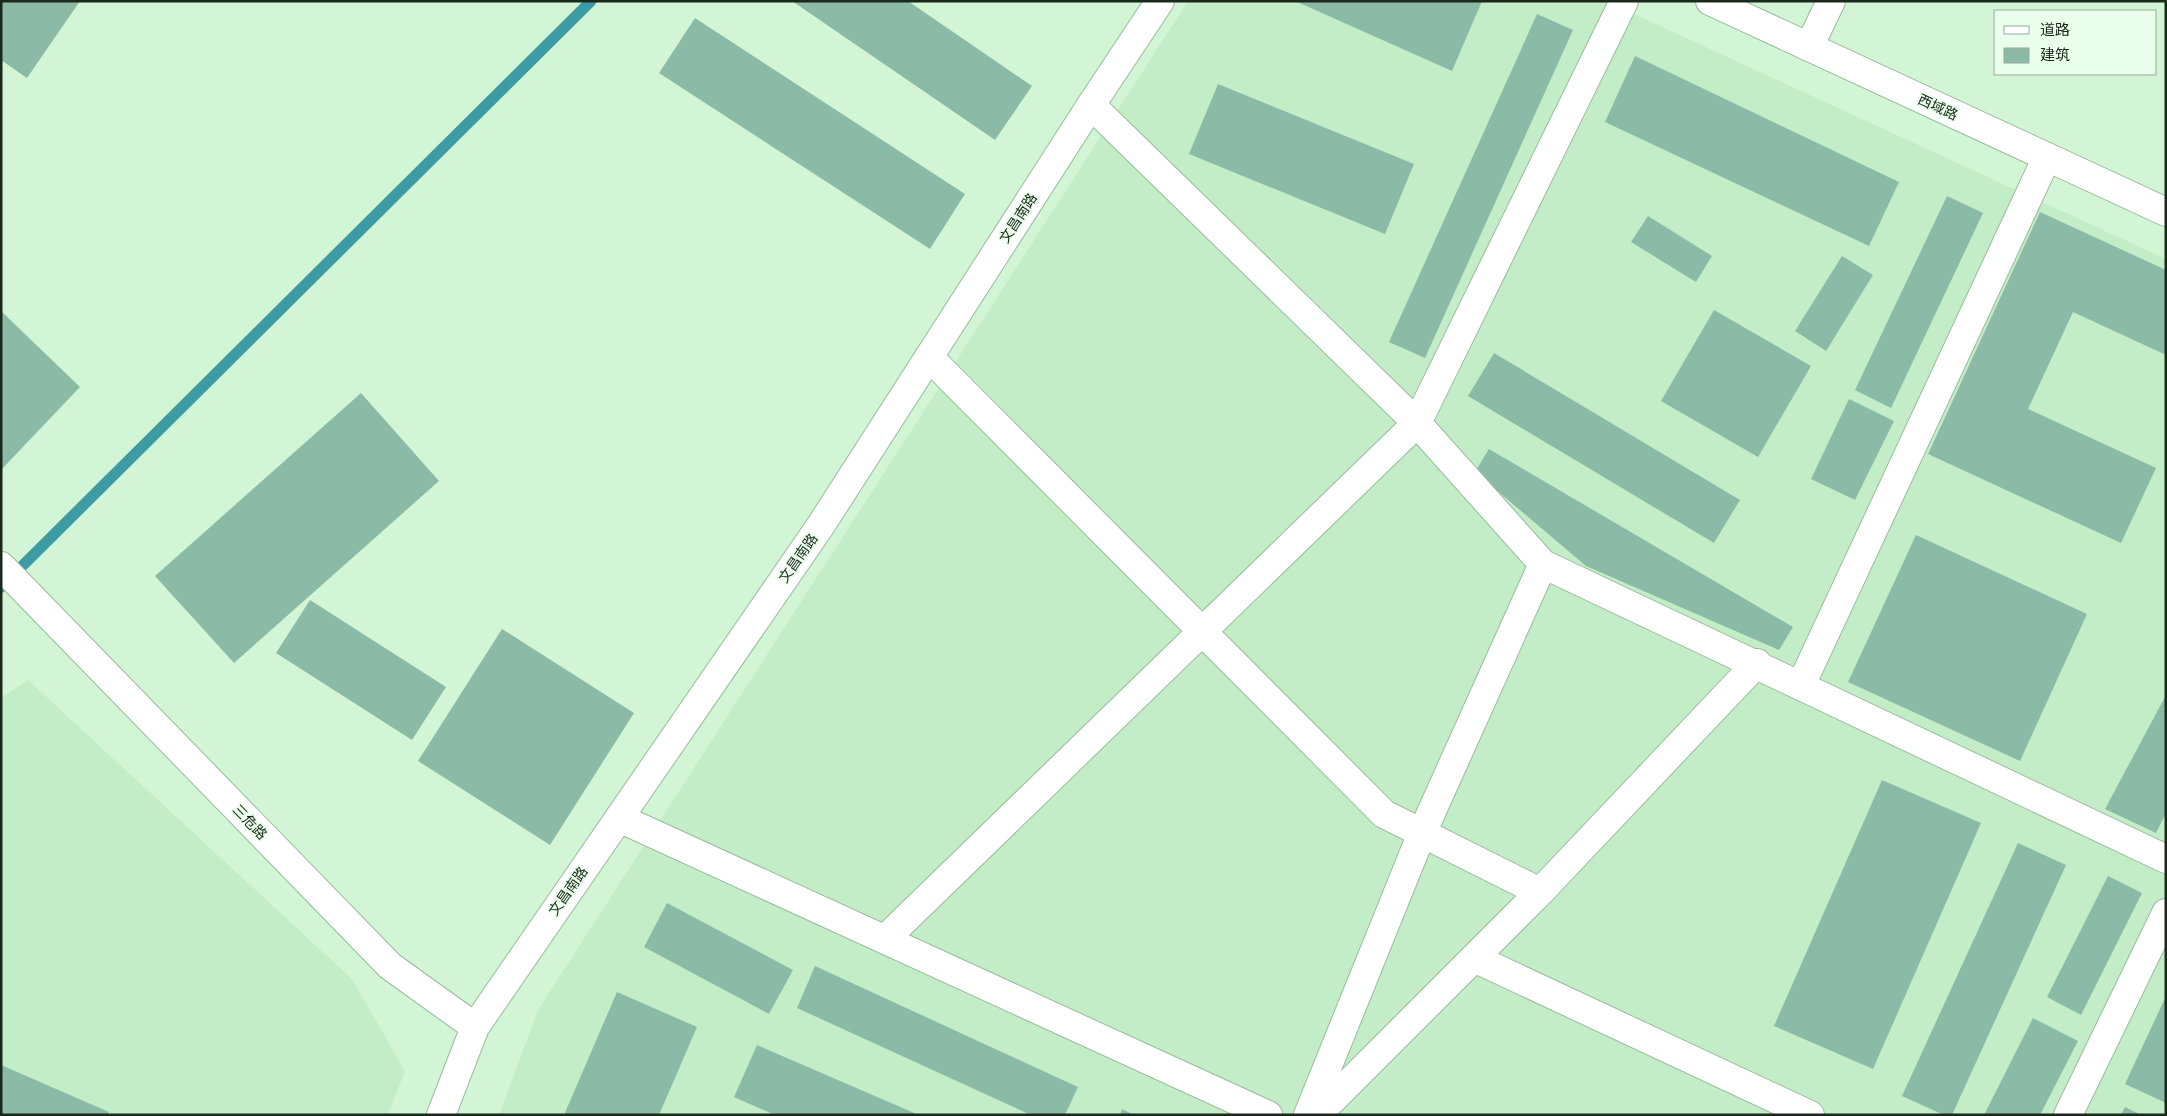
<svg xmlns="http://www.w3.org/2000/svg" width="2167" height="1116" font-family="Merriweather,'Noto Sans SC',serif">
	<style>
		.built { fill: #c3edc6 }
		.lines { fill: none; stroke-linecap: round; stroke-linejoin: round }
		.stream { stroke: #3c9ba3; stroke-width: 11 }
		.building { fill: #8bbba7 }
		.pedestrian-casing { stroke: #99bb9c; stroke-width: 30 }
		.minor-casing { stroke: #99bb9c; stroke-width: 30 }
		.tertiary-casing { stroke: #99bb9c; stroke-width: 30 }
		.pedestrian { stroke: #fff; stroke-width: 28 }
		.minor { stroke: #fff; stroke-width: 28 }
		.tertiary { stroke: #fff; stroke-width: 28 }
		.labels { text-anchor: middle; dominant-baseline: central; stroke-width: 4; stroke-linejoin: round; paint-order: stroke }
		.street-label { font-size: 14px; fill: #1b281c; stroke: #e9ffeb }
	</style>
	<rect width="100%" height="100%" fill="#d2f6d5"/>
	<path class="built" d="M1188,1H1606L2166,259V1115H499L538,1010Z
		M28,680L352,979L405,1071L388,1115H1V698Z"/>
	<g class="lines">
		<path class="stream" d="M1,587L591,1"/>
	</g>
	<path class="building" d="M1,1H80L27,78L1,60Z
		M792,1H908L1032,86L995,140Z
		M1295,1H1482L1452,71Z
		M1537,14L1573,30L1425,358L1389,342Z
		M695,18L965,194L930,249L659,73Z
		M1635,56L1899,182L1869,246L1605,122Z
		M1218,84L1414,164L1385,234L1189,154Z
		M1947,196L1983,213L1891,408L1855,390Z
		M2040,212L2166,270V355L2073,312L2028,409L2156,468L2121,543L1928,454Z
		M1648,216L1712,256L1696,282L1631,242Z
		M1842,256L1873,275L1826,351L1795,331Z
		M1714,310L1811,366L1758,457L1661,401Z
		M1,311L80,387L1,470Z
		M1494,353L1740,500L1714,543L1468,396Z
		M361,393L439,481L234,663L155,576Z
		M1849,399L1894,421L1855,500L1811,479Z
		M1489,449L1793,627L1779,650L1586,566L1475,472Z
		M1916,535L2087,614L2020,761L1848,682Z
		M310,600L446,687L412,740L276,653Z
		M502,629L634,713L550,845L418,761Z
		M2166,695V813L2156,833L2105,809Z
		M1882,780L1981,823L1873,1069L1774,1026Z
		M2018,843L2066,865L1952,1115H1944L1902,1096Z
		M2108,876L2142,893L2081,1015L2047,997Z
		M667,903L793,970L769,1014L644,947Z
		M815,966L1078,1087L1065,1115H1031L797,1008Z
		M617,992L697,1027L659,1115H564Z
		M2166,996V1103L2125,1084Z
		M2033,1018L2078,1041L2040,1115H1984Z
		M757,1045L919,1115H775L734,1097Z
		M1,1065L109,1112L107,1115H1Z
		M2125,1107L2141,1115H2121Z
		M1122,1109L1134,1115H1120Z"/>
	<g class="lines">
		<defs>
			<path id="pedestrian" d="M1091,105L1417,423L1543,564L2166,859
				M929,357L1384,814L1540,892
				M1801,685L2047,157
				M619,818L1268,1115
				M885,939L1417,423L1624,1
				M1474,958L1810,1115
				M1308,1115L1422,833L1543,564
				M1317,1115L1540,892L1757,663
				M2068,1115L2166,913"/>
			<path id="minor" d="M1809,47L1831,1"/>
			<path id="tertiary" d="M1710,1L2166,212
				M1,566L390,966L475,1027
				M441,1115L475,1027L821,525L1091,105L1160,1"/>
		</defs>
		<use href="#pedestrian" class="pedestrian-casing"/>
		<use href="#minor" class="minor-casing"/>
		<use href="#tertiary" class="tertiary-casing"/>
		<use href="#pedestrian" class="pedestrian"/>
		<use href="#minor" class="minor"/>
		<use href="#tertiary" class="tertiary"/>
	</g>
	<g class="labels">
		<g class="street-label">
			<text transform="translate(1938 107) rotate(25)">西域路</text>
			<text transform="translate(1018 218) rotate(-57)">文昌南路</text>
			<text transform="translate(798 558) rotate(-55)">文昌南路</text>
			<text transform="translate(250 822) rotate(46)">三危路</text>
			<text transform="translate(568 891) rotate(-55)">文昌南路</text>
		</g>
	</g>
	<rect width="2167" height="1116" fill="none" stroke="#1b281c" stroke-width="5"/>
	<rect x="1994" y="10" width="162" height="65" fill="#e9ffeb" stroke="#97a998"/>
	<rect x="2004" y="26" width="25" height="8" fill="#ffffff" stroke="#97a998"/>
	<text x="2040" y="35" font-size="15" fill="#1b281c">道路</text>
	<rect x="2004" y="48" width="25" height="15" fill="#8bbba7" stroke="#97a998"/>
	<text x="2040" y="60" font-size="15" fill="#1b281c">建筑</text>
</svg>
